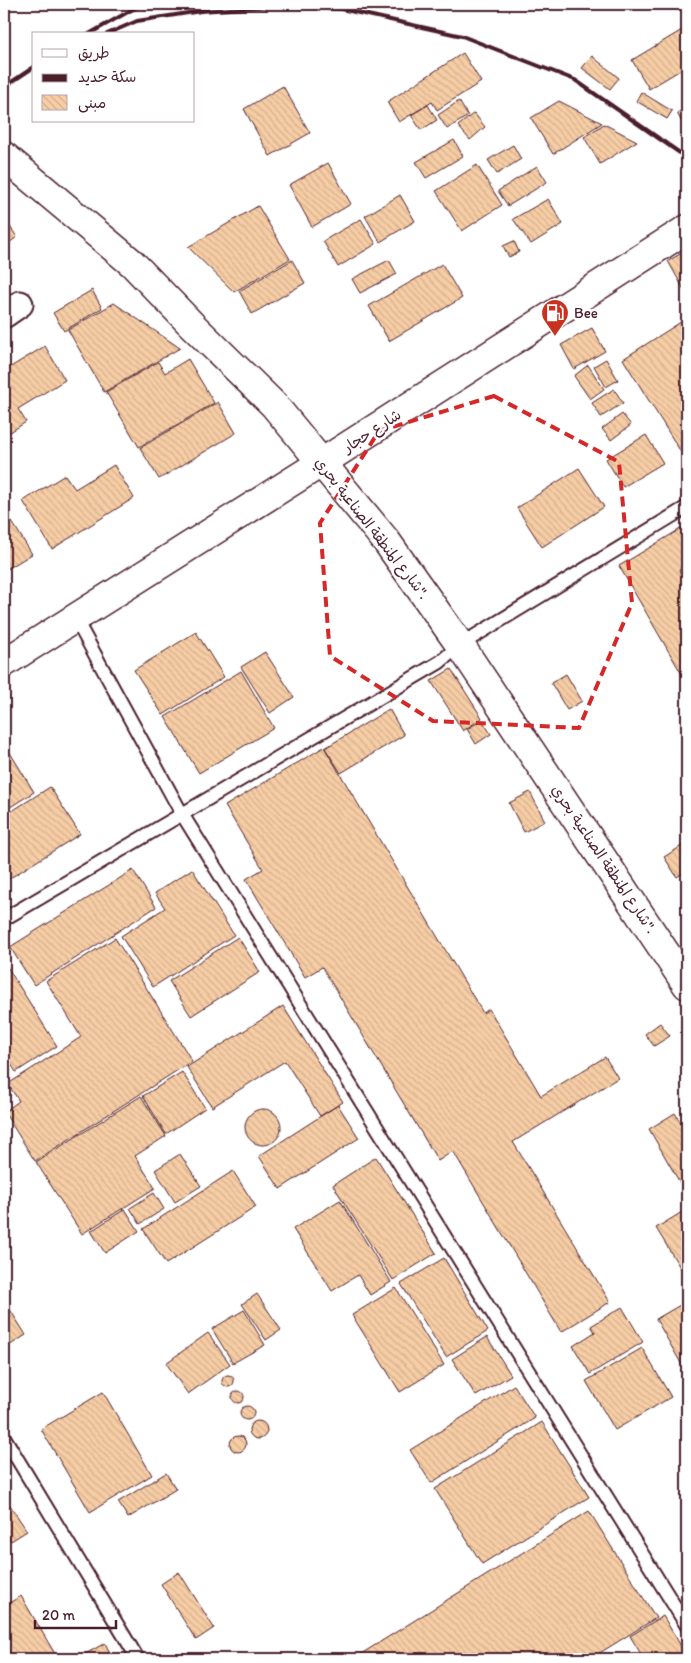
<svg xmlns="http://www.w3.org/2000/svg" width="691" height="1663" font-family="Itim,'Playpen Sans Arabic',sans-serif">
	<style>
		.building { fill: url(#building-back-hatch); stroke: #4a1f2b }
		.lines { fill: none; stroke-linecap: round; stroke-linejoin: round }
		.service-casing { stroke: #4a1f2b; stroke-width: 16 }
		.minor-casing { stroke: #4a1f2b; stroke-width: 29 }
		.tertiary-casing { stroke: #4a1f2b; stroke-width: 31 }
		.service { stroke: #fff; stroke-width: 12 }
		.minor { stroke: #fff; stroke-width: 25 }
		.tertiary { stroke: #fff; stroke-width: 28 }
		.rail { stroke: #4a1f2b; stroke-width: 4 }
		.marked { fill: none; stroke: #d62828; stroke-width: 4; stroke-dasharray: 10 6; stroke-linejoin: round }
		.labels { text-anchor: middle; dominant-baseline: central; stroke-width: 5; stroke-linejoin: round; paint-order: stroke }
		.poi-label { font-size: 15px; fill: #4a1f2b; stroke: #fff; text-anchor: start }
		.street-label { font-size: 15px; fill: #4a1f2b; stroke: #fff }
	</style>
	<defs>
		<pattern id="building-back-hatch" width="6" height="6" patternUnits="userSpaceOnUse" patternTransform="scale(1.25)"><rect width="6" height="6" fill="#f6cda5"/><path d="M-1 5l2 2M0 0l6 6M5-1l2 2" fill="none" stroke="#d4b08e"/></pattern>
	</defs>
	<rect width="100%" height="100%" fill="#fff"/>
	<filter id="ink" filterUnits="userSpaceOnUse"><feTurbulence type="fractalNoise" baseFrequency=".02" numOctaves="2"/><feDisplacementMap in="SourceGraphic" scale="10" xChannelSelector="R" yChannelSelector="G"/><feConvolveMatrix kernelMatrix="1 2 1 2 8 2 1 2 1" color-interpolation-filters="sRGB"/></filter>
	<g filter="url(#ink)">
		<path class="building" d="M687,27V66L649,89L632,60Z
			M463,53L481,82L437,110L432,102L399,122L387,102Z
			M592,56L619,78L610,89L582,68Z
			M283,86L310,133L270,156L244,109Z
			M641,92L672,111L667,119L636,101Z
			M459,101L468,116L447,129L438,115Z
			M559,101L602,123L553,154L531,118Z
			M428,105L437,120L421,130L411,115Z
			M687,107V132L677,113Z
			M474,113L485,127L470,140L458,126Z
			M604,124L637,141L600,164L584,137Z
			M454,140L463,156L426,178L416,162Z
			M513,145L521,159L497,174L488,160Z
			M328,163L351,204L312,227L289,185Z
			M477,165L502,205L462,231L436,191Z
			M537,166L547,182L508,206L498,191Z
			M400,195L415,221L380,242L365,216Z
			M548,199L563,224L531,244L513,219Z
			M258,206L290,259L234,292L188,247Z
			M4,218L17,237L5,246L9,251L4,256Z
			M361,219L376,244L338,267L323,241Z
			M514,241L519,252L509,257L503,246Z
			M687,250V295L668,261Z
			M292,260L305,283L252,314L239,291Z
			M389,260L397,274L360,293L352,279Z
			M442,264L462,298L389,341L369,306Z
			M92,290L102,308L64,331L53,313Z
			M114,303L180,348L104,392L68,330Z
			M687,318V455L684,457L623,359Z
			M592,328L605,351L574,369L561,345Z
			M45,346L65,380L18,409L26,422L4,436V371Z
			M188,359L214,403L139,447L106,392L158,362L165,373Z
			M606,359L618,380L606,387L594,366Z
			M588,365L604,389L590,399L574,376Z
			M614,389L623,403L601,417L592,403Z
			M218,402L236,433L159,479L140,448Z
			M622,414L631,425L611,440L602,429Z
			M646,435L663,463L623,487L606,459Z
			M114,465L134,498L52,549L23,501L65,475L75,489Z
			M579,468L604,507L542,547L517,508Z
			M4,509L32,554L4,571Z
			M687,525V565L679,570L687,584V683L619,566Z
			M196,632L224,677L163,715L134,670Z
			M265,652L294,697L270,713L241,667Z
			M451,669L482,718L463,731L431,681Z
			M241,671L274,728L199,773L165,717Z
			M566,674L582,701L567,710L551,683Z
			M389,709L404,735L341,773L325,748Z
			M482,720L491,734L476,744L467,729Z
			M324,747L483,1013L489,1009L541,1096L605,1057L618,1078L513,1142L610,1302L561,1332L453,1151L438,1161L322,967L305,977L246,879L263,869L225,806Z
			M9,751L34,792L4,811V755Z
			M50,787L80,834L7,880L4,874V816Z
			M530,792L545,821L524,832L509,803Z
			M685,844L687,847V870L677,877L664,857Z
			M192,869L234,935L153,987L121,936L165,908L155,893Z
			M133,870L156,907L34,985L10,947Z
			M238,937L260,972L191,1016L169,981Z
			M115,938L192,1061L35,1161L4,1112L19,1101L8,1084L81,1037L46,981Z
			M4,962L57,1046L16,1072L4,1053Z
			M283,1006L343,1102L320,1116L285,1061L212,1107L187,1067Z
			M660,1023L670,1036L654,1046L645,1034Z
			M182,1072L205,1108L166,1134L143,1096Z
			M141,1096L166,1136L135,1156L155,1188L82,1234L36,1162Z
			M338,1105L359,1138L280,1189L259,1156Z
			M245 1127a18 18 0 1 1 36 0a18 18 0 1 1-36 0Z
			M675,1113L687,1134V1195L649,1129Z
			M180,1154L201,1186L175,1202L155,1170Z
			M376,1157L436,1253L393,1280L333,1185Z
			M233,1171L256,1207L166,1264L143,1229Z
			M154,1193L164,1209L140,1224L130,1208Z
			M340,1200L391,1282L370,1295L358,1275L332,1291L293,1229Z
			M125,1209L139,1231L105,1253L91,1231Z
			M687,1209V1272L684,1274L656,1228Z
			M444,1258L488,1331L446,1357L401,1284Z
			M396,1288L444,1365L400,1392L352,1315Z
			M257,1294L281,1330L266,1340L242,1304Z
			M4,1300L26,1335L4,1349Z
			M687,1301V1374L656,1319Z
			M622,1307L643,1342L590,1374L573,1346L595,1332L591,1326Z
			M244,1310L265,1345L233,1363L212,1329Z
			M208,1333L230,1364L188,1394L166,1363Z
			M487,1337L511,1375L476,1396L452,1359Z
			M642,1348L671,1397L615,1430L586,1381Z
			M222 1381a6 6 0 1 1 12 0a6 6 0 1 1-12 0Z
			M514,1385L535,1418L431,1483L410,1450Z
			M232 1397a6 6 0 1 1 12 0a6 6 0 1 1-12 0Z
			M103,1392L152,1475L90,1512L41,1429Z
			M240 1413a7 7 0 1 1 14 0a7 7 0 1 1-14 0Z
			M249 1430a9 9 0 1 1 18 0a9 9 0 1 1-18 0Z
			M542,1422L589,1497L482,1564L435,1489Z
			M230 1444a8 8 0 1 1 16 0a8 8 0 1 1-16 0Z
			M166,1473L176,1489L128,1518L118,1502Z
			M10,1505L27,1531L11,1541L4,1529V1508Z
			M589,1511L656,1618L590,1659H353Z
			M179,1572L214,1628L196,1640L161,1584Z
			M21,1596L58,1659H4V1606Z
			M663,1616L687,1656V1659H644L630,1636Z
			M105,1643L113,1659H81L80,1657Z"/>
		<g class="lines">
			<defs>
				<path id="service" d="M75,618L182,814L687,1626
					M4,919L440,662L460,645L687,507
					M4,1437L138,1659"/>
				<path id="minor" d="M4,315L20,304"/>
				<path id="tertiary" d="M4,156L132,263L192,325L274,405L387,542L460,645L687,985
					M4,663L321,463L687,229"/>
			</defs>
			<use href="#service" class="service-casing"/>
			<use href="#minor" class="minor-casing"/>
			<use href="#tertiary" class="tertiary-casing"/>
			<use href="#service" class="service"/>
			<use href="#minor" class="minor"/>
			<use href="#tertiary" class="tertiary"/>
			<path class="rail" d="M89,34L142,4
				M107,34L137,21L201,11L271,6L341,9L462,36L575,80L687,158
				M4,87L34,67"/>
		</g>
	</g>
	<path class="marked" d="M494,396L619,462L632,603L579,728L433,721L330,656L320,523L379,431Z"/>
	<defs>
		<symbol id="fuel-pin" viewBox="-11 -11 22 30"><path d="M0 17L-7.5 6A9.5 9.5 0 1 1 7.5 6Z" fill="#c8321e" stroke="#fff"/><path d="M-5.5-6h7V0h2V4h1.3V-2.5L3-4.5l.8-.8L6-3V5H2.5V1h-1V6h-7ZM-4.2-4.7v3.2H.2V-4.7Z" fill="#fff"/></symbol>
	</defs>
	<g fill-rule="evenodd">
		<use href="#fuel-pin" x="539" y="297" width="32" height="43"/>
	</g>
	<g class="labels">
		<g class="poi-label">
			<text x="574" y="313">Bee</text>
		</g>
		<g class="street-label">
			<text transform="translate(372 431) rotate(-33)">شارع حجار</text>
			<text transform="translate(372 528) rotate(52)">شارع المنطقة الصناعية بحري".</text>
			<text transform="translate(604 859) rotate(56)">شارع المنطقة الصناعية بحري".</text>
		</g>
	</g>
	<rect width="691" height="1663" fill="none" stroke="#fff" stroke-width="20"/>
	<rect x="10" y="10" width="671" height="1643" fill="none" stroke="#4a1f2b" stroke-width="2" filter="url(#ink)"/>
	<rect x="32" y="32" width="162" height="90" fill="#ffffff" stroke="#b7a5aa"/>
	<rect x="42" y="49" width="25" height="8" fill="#ffffff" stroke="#b7a5aa"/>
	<text x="78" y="58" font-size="15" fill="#4a1f2b">طريق</text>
	<rect x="42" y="74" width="25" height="8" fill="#4a1f2b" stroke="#b7a5aa"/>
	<text x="78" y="82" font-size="15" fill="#4a1f2b">سكة حديد</text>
	<rect x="42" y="95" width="25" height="15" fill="url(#building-back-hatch)" stroke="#b7a5aa"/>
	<text x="78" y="108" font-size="15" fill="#4a1f2b">مبنى</text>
	<path d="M35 1620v8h81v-8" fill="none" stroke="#4a1f2b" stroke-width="2.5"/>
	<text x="42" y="1620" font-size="15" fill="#4a1f2b" stroke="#ffffff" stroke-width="4" paint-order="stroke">20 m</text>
</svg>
